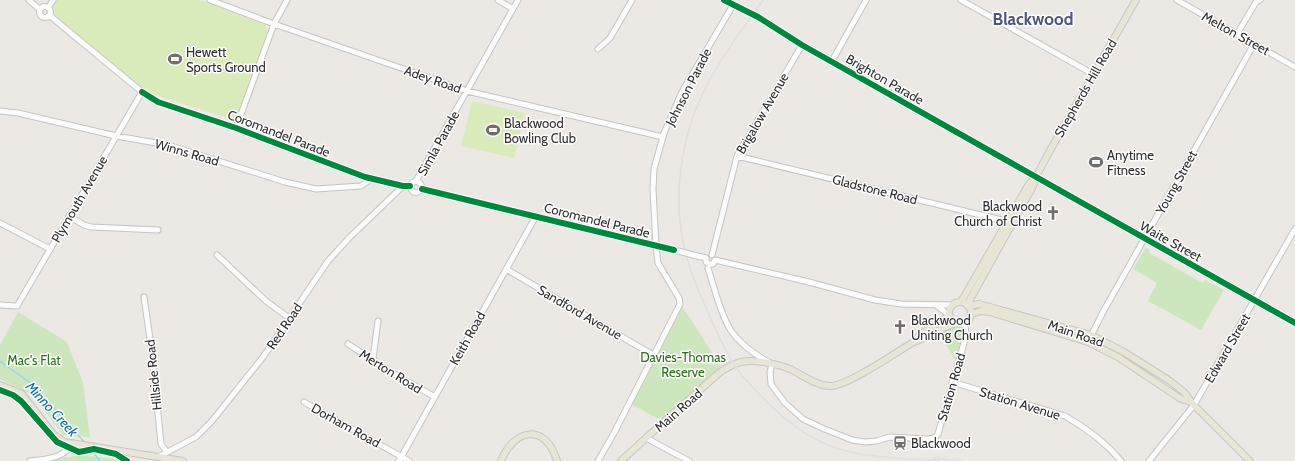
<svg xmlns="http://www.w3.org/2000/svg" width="1295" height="461" font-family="Cabin,sans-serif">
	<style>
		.green { fill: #cee6be }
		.pitch { fill: #d9eabb }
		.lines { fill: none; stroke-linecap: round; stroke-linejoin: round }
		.stream { stroke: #99d6ec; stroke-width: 1.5 }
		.minor-casing { stroke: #c5c4c5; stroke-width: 7 }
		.major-casing { stroke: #c6c5c4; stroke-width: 8 }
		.minor { stroke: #fcfcfb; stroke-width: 5 }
		.major { stroke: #e8e4d6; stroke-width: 6 }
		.rail { stroke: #dfdfe1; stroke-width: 1.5 }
		.minor-bridge-casing { stroke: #c5c4c5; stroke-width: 7; stroke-linecap: butt }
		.minor-bridge { stroke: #fcfcfb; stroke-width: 5 }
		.cycleway-casing { stroke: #fff; stroke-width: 8 }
		.cycleway { stroke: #00873e; stroke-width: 6 }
		.labels { text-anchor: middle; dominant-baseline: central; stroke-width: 3; stroke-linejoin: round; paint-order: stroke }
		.street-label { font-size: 13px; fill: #2e2e2e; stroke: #fff }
		.poi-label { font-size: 13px; fill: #2e2e2e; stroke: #fff; text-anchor: start }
		.park-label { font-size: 13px; fill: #2c6e1b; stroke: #fff }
		.water-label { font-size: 14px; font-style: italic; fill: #0d6fa3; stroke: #fff }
		.district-label { font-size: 17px; font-weight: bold; fill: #4d5680; stroke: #fff }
	</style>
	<rect width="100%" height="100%" fill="#ece8e4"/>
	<path class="green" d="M1147,248L1150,250L1149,253L1203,283L1205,280L1224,290L1201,330L1148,301L1157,283L1133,269L1145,249Z
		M680,304L692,321L723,370L664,422L629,403Z
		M18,312L67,342L83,383L90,437L63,435L34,396L0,379V345Z
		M953,328L964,329V336L956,361L939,333Z
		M82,455L128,461H45Z"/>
	<path class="pitch" d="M55,0H200L266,25L267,33L236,117L231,119L147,92L55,15L52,6Z
		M472,101L525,113L514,158L461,146Z"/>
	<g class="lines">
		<path class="stream" d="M0,361L32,384L85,443
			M90,448L100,461"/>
		<defs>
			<path id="minor" d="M29,0L40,10
				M210,0L274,24L467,91L663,137
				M498,0L513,9
				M724,0L758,17L802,45L1295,323
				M961,0L1093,74
				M1177,0L1295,67
				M39.5 12a5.5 5.5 0 1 1 11 0a5.5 5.5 0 1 1-11 0Z
				M48,8L53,0
				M49,15L142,92L158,102L236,128L365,177L403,186H410
				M1237,34L1256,2L1260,0
				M598,49L610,38L632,0
				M832,61L866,0
				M0,111L18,113L116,136L168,145L285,182L316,189L361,186L371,179
				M236,128L274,24L287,0
				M737,156L1010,222
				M416,181L518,0
				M410.5 187a5.5 5.5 0 1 1 11 0a5.5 5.5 0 1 1-11 0Z
				M422,189L674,250
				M69,216L84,225L91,227L158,230
				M0,223L50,249
				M217,255L266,301L289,318
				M693,255L706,258
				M712,255L737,156L802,45
				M706,258V262L709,264H713L715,260
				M715,260L809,282L875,300L901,304L952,305
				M709,264L708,268C714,287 721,316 732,332C742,346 757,356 772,364L770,372L771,384L785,403L803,419L822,428L852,440L865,442L876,441L890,437L927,439L934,438L938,434L966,336L965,323
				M506,269L653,355
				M144,297L152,353L161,444L167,452
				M0,305L17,306L142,92
				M936,305L949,315
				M1088,342L1103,312L1254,44
				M348,344L396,375L435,397
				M373,359L378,321
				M952,382L1065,416C1086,428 1106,443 1121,461
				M304,402L409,461
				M646,438L689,461
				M158,457L196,437L212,421L263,357L328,261L350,237L403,186
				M30,461C43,459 66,459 70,444
				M399,461L536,216
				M598,461L614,433L680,304L679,298L658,263L656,246L653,189L654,169L664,133L682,92L733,5
				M1149,461L1194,405L1295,229"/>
			<path id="major" d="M949 313a11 11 0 1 1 22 0a11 11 0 1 1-22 0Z
				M961,302L1029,184L1035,178
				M967,305L1033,186L1036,177L1048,154L1136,0
				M968,306L979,304L1091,335L1124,352L1170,381L1185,393L1191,402L1250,461
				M971,314L981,311L990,312L1088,342L1118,357L1181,399L1191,402
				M914,342C928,337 941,328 956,323
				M0,385L22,394L53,434L64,442L183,461
				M501,461C514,428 546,423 557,461
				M621,461L646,438L719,373C725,369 730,365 738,363C751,358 779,364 792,370C804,376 817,386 831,386C849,385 895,353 912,343L921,334L949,316"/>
		</defs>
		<use href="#minor" class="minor-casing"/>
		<use href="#major" class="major-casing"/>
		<use href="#minor" class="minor"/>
		<use href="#major" class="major"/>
		<path class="rail" d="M763,0C737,37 708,74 693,117C682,149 676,187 680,221C683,253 694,283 708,312C717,334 727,356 741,374C746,381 753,387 758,393C777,413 796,430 821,442C857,459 900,458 940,461
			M934,458L962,461"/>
		<defs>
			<path id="minor-bridge" d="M674,250L693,255"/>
		</defs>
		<use href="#minor-bridge" class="minor-bridge-casing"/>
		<use href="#minor-bridge" class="minor-bridge"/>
		<defs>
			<path id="cycleway" d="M724,0L758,17L802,45L1295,323
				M142,92L158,102L236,128L365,177L403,186H410
				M422,189L674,250
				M0,390L13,395L21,401L57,442L79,452L94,449L116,454L127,461"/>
		</defs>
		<use href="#cycleway" class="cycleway-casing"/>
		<use href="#cycleway" class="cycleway"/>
	</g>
	<defs>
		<symbol id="stadium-bare" viewBox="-9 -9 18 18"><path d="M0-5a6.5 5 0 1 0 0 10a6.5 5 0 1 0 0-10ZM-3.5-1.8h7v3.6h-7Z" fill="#706f6e" stroke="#fff" stroke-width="2.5" paint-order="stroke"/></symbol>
		<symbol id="church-bare" viewBox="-9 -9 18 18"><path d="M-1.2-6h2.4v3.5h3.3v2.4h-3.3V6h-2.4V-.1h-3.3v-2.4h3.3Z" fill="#706f6e" stroke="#fff" stroke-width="2.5" paint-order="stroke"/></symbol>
		<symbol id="station-bare" viewBox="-9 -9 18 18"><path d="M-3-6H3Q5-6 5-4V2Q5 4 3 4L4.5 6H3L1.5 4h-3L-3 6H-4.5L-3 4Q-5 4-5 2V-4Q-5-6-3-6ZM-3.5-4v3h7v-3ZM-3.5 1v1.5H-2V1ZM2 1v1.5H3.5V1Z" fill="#706f6e" stroke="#fff" stroke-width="2.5" paint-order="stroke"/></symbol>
	</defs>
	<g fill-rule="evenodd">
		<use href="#stadium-bare" x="165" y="49" width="20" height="20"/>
		<use href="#stadium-bare" x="483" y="120" width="20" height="20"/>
		<use href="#stadium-bare" x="1086" y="152" width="20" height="20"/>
		<use href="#church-bare" x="1043" y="203" width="20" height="20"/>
		<use href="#church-bare" x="890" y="317" width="20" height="20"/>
		<use href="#station-bare" x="890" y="433" width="20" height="20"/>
	</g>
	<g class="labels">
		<g class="street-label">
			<text transform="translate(1236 33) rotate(29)">Melton Street</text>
			<text transform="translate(433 79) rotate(19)">Adey Road</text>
			<text transform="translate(885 79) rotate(30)">Brighton Parade</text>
			<text transform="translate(688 87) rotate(-63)">Johnson Parade</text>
			<text transform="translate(1085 88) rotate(-60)">Shepherds Hill Road</text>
			<text transform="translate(762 113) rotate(-60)">Brigalow Avenue</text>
			<text transform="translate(279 133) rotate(21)">Coromandel Parade</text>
			<text transform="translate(438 143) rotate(-61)">Simla Parade</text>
			<text transform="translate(187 152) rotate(16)">Winns Road</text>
			<text transform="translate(1176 182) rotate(-61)">Young Street</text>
			<text transform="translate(875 189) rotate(14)">Gladstone Road</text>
			<text transform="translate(79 199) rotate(-60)">Plymouth Avenue</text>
			<text transform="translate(597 220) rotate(14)">Coromandel Parade</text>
			<text transform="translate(1171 241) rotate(29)">Waite Street</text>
			<text transform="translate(580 312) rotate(30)">Sandford Avenue</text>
			<text transform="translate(284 326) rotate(-56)">Red Road</text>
			<text transform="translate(1076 333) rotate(19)">Main Road</text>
			<text transform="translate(467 338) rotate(-61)">Keith Road</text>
			<text transform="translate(1227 348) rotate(-60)">Edward Street</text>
			<text transform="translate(391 371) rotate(32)">Merton Road</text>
			<text transform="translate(153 375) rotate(-96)">Hillside Road</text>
			<text transform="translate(951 387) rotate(-74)">Station Road</text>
			<text transform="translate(1020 403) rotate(17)">Station Avenue</text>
			<text transform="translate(678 410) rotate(-41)">Main Road</text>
			<text transform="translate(346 425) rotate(29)">Dorham Road</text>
		</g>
		<g class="poi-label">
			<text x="186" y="52">Hewett<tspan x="186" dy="15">Sports Ground</tspan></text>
			<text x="504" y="123">Blackwood<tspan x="504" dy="15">Bowling Club</tspan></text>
			<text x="1107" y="155">Anytime<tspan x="1107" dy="15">Fitness</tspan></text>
			<text x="1042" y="206" text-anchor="end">Blackwood<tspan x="1042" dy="15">Church of Christ</tspan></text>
			<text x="911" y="320">Blackwood<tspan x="911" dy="15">Uniting Church</tspan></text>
			<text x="911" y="443">Blackwood</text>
		</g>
		<g class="park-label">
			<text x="683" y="357">Davies-Thomas<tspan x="683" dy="15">Reserve</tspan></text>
			<text x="34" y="360">Mac's Flat</text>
		</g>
		<g class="water-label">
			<text transform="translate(52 409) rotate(47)">Minno Creek</text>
		</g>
		<g class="district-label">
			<text x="1033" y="19">Blackwood</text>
		</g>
	</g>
</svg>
